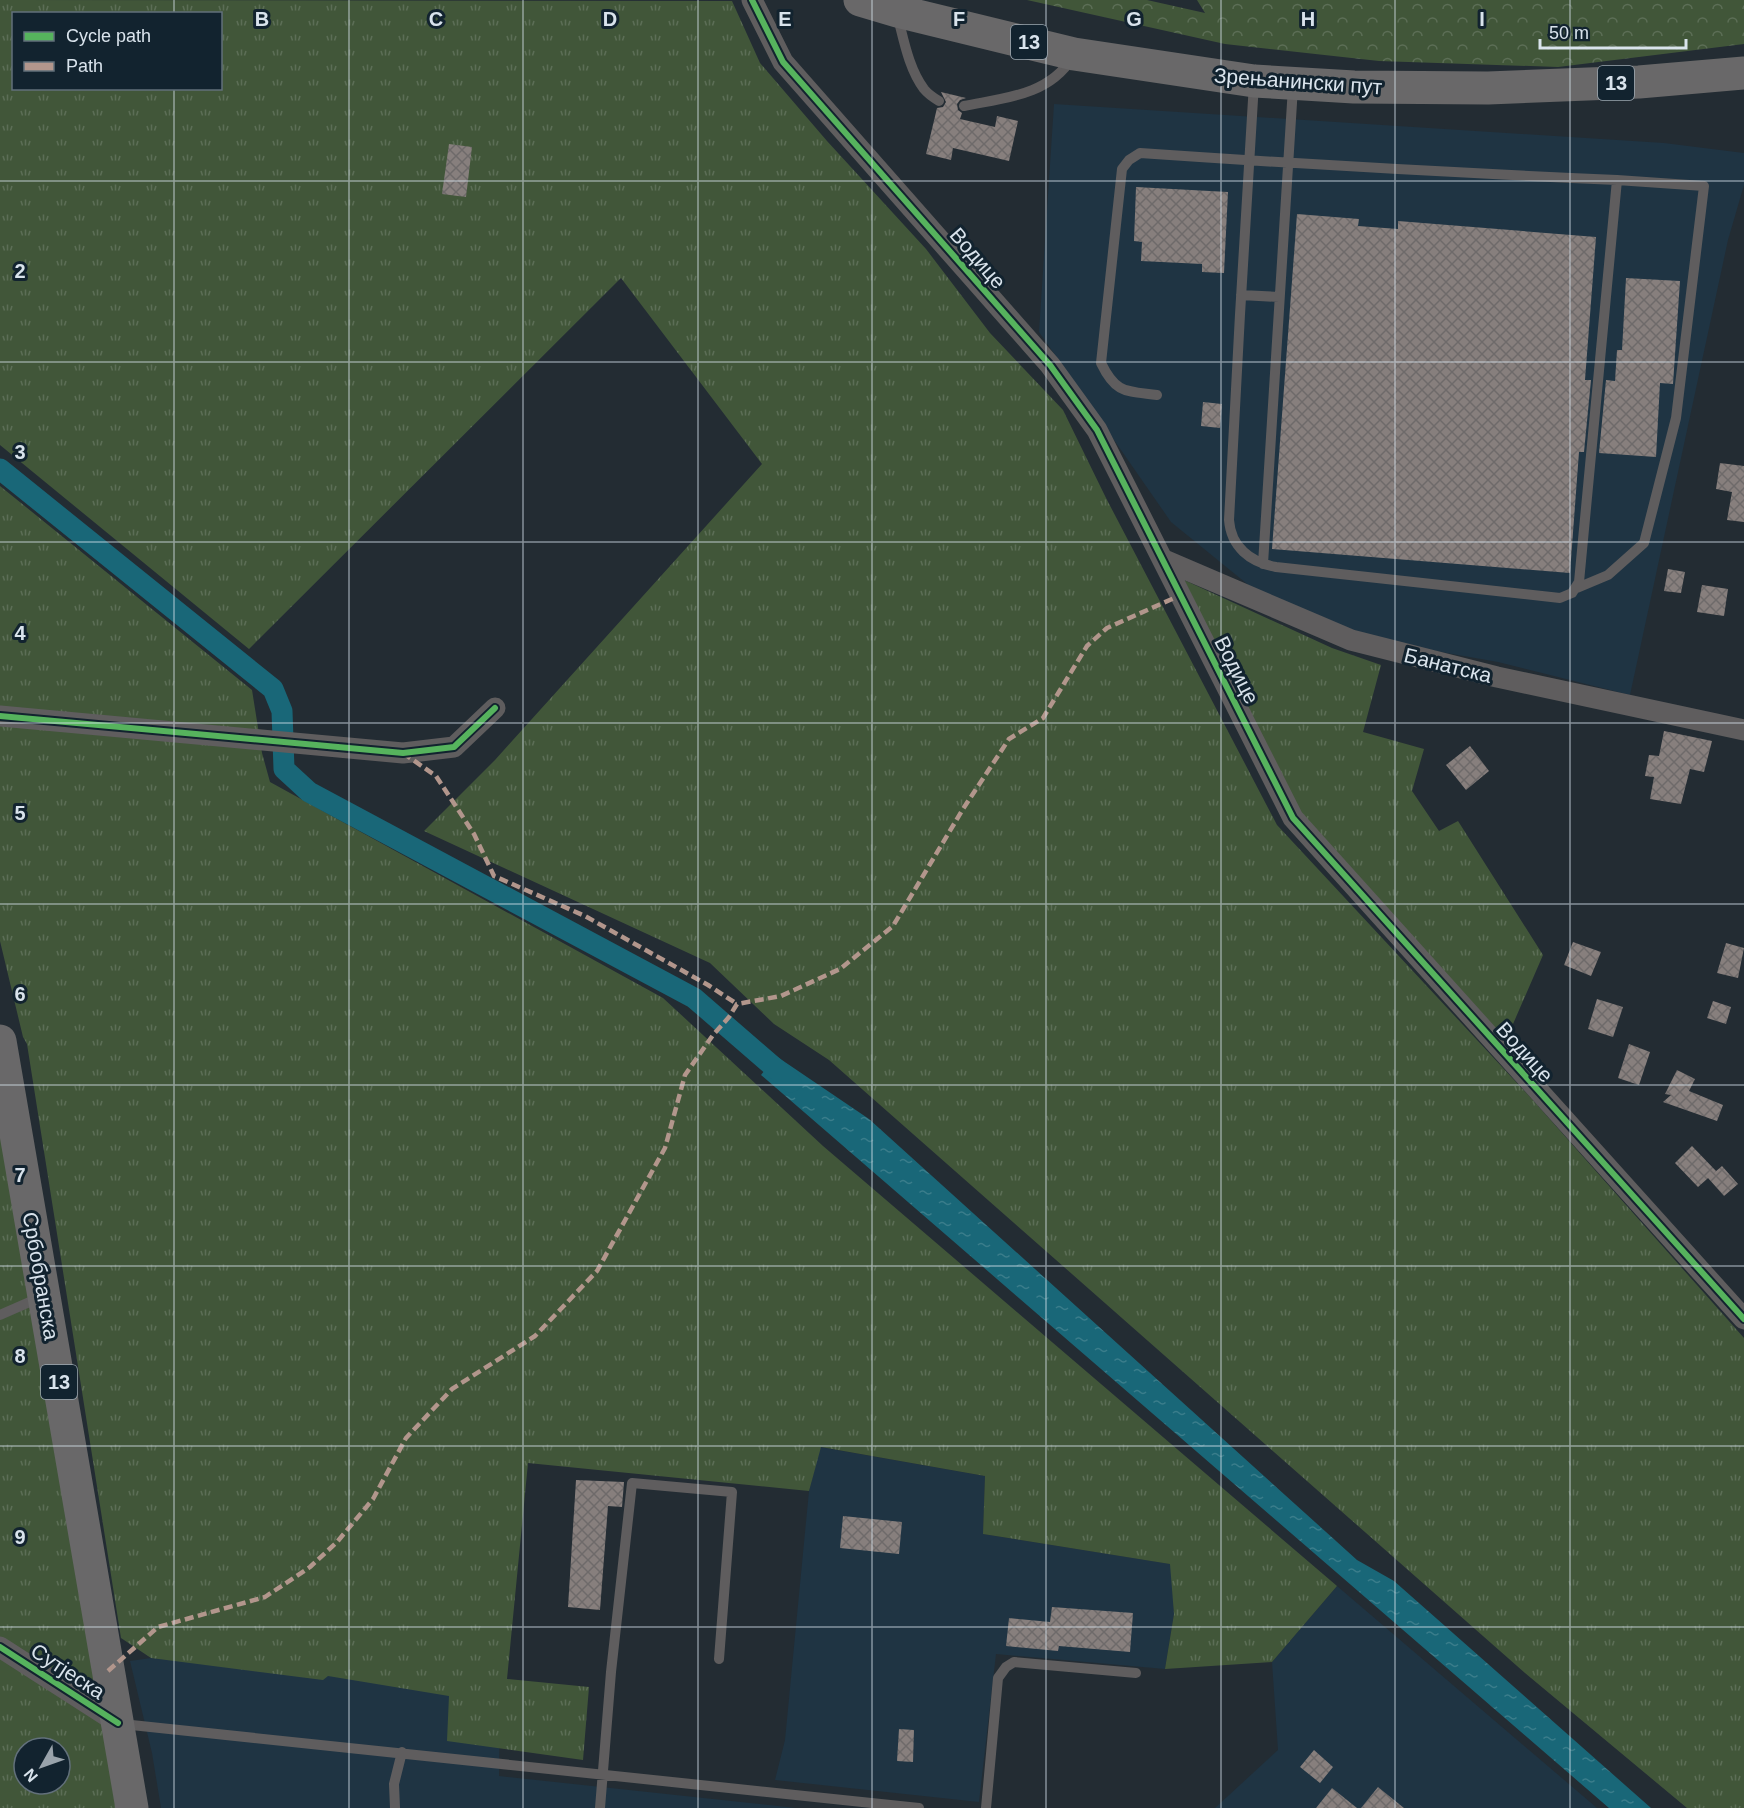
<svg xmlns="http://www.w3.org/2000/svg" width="1744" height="1808" font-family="Helvetica,sans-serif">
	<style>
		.built { fill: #1f3443 }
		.grass { fill: url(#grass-tufts); fill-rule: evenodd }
		.forest { fill: url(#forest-crowns) }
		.water { fill: url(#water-ripples) }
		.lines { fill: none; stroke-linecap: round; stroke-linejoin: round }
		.canal { stroke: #196778; stroke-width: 21 }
		.building { fill: url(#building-cross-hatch) }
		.lane { stroke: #5f5d5e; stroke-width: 10 }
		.street { stroke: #5f5d5e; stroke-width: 21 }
		.primary { stroke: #696869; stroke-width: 33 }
		.quiet { stroke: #b2968c; stroke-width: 4.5; stroke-dasharray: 9 4.5; stroke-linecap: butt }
		.cycleway-casing { stroke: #12232f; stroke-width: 10 }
		.cycleway { stroke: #56b35d; stroke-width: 6 }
		.grid { fill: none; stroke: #d9e3ec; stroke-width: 1.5; stroke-opacity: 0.55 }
		.labels { text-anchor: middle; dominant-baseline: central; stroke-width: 6; stroke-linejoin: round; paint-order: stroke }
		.shield { fill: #12232f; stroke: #9da9b3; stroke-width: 1.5 }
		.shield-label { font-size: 20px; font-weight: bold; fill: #d9e3ec }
		.street-label { font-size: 21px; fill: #d9e3ec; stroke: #12232f }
		.grid-label { font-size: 20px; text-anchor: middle; font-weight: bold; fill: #d9e3ec; stroke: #12232f; stroke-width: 6; stroke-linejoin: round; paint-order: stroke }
	</style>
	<defs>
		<pattern id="grass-tufts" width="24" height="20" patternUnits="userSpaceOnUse" patternTransform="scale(1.5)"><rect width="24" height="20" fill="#415639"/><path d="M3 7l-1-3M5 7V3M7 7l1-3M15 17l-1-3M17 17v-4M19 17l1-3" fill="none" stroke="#5c6e56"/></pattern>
		<pattern id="forest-crowns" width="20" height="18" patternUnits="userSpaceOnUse" patternTransform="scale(1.5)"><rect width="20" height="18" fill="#415639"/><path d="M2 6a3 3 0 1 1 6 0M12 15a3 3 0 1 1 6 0" fill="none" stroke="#5c6e56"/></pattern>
		<pattern id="water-ripples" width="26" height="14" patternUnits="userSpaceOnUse" patternTransform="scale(1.5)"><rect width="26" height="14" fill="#196778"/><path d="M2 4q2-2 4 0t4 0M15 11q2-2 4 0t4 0" fill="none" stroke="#3a7d8b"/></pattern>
		<pattern id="building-cross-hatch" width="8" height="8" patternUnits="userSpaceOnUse" patternTransform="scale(1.5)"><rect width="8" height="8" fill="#877f7d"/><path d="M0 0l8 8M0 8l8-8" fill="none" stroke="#6e6a6a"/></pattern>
	</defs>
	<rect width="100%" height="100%" fill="#232c33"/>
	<path class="built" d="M1054,104L1664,143L1744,153V185L1728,240L1630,695L1498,662L1384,642L1257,592L1171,522L1039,332Z
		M820,1447L985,1476L983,1534L1171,1564L1174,1614L1165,1669L996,1654L979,1802L775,1780L785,1740L809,1491Z
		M1337,1586L1597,1808H1215L1278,1750L1272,1662Z
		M151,1658L500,1693L499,1776L796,1808H161L152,1753L130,1661Z"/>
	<path class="grass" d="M0,0L732,1L760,63L827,141L926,249L990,333L1063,410L1106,498L1277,825L1531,1098L1744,1338V1808H1687L1525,1673L829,1060L774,1024L710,963L424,831L495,760L762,464L621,278L249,649L0,445ZM14,14H220V88H14Z
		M0,486L252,690L262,753L270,782L663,998L823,1146L1337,1586L1272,1662L1165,1669L1174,1614L1170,1564L983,1534L985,1476L821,1447L809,1491L528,1463L507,1679L589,1687L583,1760L447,1741L449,1696L328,1676L323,1680L151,1658L121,1638L27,1044L23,1037L0,941Z
		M1184,580L1332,648L1381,665L1363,732L1424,749L1412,791L1439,831L1458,821L1543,955L1503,1047L1300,815Z
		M0,1086L118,1808H0ZM24,1748H60V1784H24Z"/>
	<path class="forest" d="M1027,0H1147L1205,13L1197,0H1744V44L1558,67L1379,61L1225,44Z"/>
	<path class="water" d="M776,1056L869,1119L1357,1560L1394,1581L1651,1808H1609L761,1075Z"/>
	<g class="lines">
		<path class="canal" d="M0,469L273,689L282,711L284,769L309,792L694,998L791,1082"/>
	</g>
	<path class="building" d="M941,92L966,98L960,100L957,104L958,110L962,113L960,119L995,127L997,116L1018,121L1009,161L953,148L951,160L926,154L937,108L943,107L946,102Z
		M449,144L472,147L466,197L442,194Z
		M1136,187L1228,192L1224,273L1202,272V264L1141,261L1142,242L1134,241Z
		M1297,214L1359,219L1358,226L1398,229V221L1596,237L1585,380H1591L1584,452H1579L1570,573L1272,549Z
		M1626,278L1680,281L1673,384L1660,383L1656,457L1599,453L1606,380L1615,381L1617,350H1622Z
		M1203,402L1222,404L1220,428L1201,426Z
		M1720,463L1744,466V522L1727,520L1732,492L1716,489Z
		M1668,569L1685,572L1681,593L1664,591Z
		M1702,585L1728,589L1724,616L1697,612Z
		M1664,731L1712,741L1704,772L1690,769L1681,804L1650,799L1654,777L1645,776L1649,755L1659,756Z
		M1470,746L1489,771L1466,790L1446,765Z
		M1573,942L1601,952L1591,976L1564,965Z
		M1726,943L1744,948L1738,978L1717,973Z
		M1597,999L1623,1007L1613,1037L1588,1029Z
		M1713,1001L1731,1007L1726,1024L1707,1018Z
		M1629,1044L1650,1052L1639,1085L1618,1078Z
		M1677,1070L1695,1079L1689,1091L1723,1105L1717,1121L1663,1102L1671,1095L1665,1094Z
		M1692,1146L1716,1171L1698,1187L1675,1163Z
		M1722,1166L1738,1184L1724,1196L1708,1178Z
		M576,1480L624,1482L622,1507L608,1506L600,1610L568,1607Z
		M843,1516L902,1522L899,1554L840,1548Z
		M1052,1607L1133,1613L1130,1652L1059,1646L1058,1651L1006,1646L1009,1618L1050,1622Z
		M899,1729L914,1730L913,1762L897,1761Z
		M1314,1750L1333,1767L1320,1783L1300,1767Z
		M1378,1787L1404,1808H1361Z
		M1332,1788L1357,1808H1316Z"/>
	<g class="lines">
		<path class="lane" d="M898,18C904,41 909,69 924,89C928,94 934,98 939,101
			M964,106C1003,98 1048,96 1072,58
			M1241,295L1279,297
			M1157,395C1126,391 1116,394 1101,363L1122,169L1129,160L1140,153C1299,164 1458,173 1617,180L1579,582L1572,593L1560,598L1276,567C1250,562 1231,547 1229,520C1236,374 1245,229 1254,83
			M1263,564L1293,87
			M1577,588L1608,575L1644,543L1676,418L1704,186L1617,180
			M0,1315L41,1297
			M122,1724L919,1808
			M395,1808L394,1784L402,1752
			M600,1808L611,1672L632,1483L732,1492L719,1659
			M986,1808L998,1678L1006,1667L1014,1662L1136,1673"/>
		<path class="street" d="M752,0L783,62L1050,365L1097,430L1293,818L1744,1319
			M1164,560L1351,640L1497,677L1744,730
			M0,716L403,753L454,747L495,708
			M0,1647L118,1723"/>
		<path class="primary" d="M860,0L897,11L1074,54L1254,81L1354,87L1488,88L1639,82L1744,73
			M0,1041L132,1808"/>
		<path class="quiet" d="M403,753L436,776L474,834L494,876L585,916L708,985L737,1004
			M108,1671L158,1627L265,1597L310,1567L337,1542L373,1499L406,1438L452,1389L535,1336L597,1271L665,1148L685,1075L713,1035L729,1017L737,1004L781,996L840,969L893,926L963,809L1009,739L1043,718L1087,646L1107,628L1181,595"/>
		<defs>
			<path id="cycleway" d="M752,0L783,62L1050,365L1097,430L1293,818L1744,1319
				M0,716L403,753L454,747L495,708
				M0,1647L118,1723"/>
		</defs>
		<use href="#cycleway" class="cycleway-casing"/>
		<use href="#cycleway" class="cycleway"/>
	</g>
	<path class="grid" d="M174,0V14M349,0V1808M523,0V1808M698,0V1808M872,0V1808M1046,0V1808M1221,0V1808M1395,0V1808M1570,0V1808M174,88V1808M0,181H1744M0,362H1744M0,542H1744M0,723H1744M0,904H1744M0,1085H1744M0,1266H1744M0,1446H1744M0,1627H1744"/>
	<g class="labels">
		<g class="shield">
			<rect x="1011" y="25" width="36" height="34" rx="4.5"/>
			<rect x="1598" y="66" width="36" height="34" rx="4.5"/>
			<rect x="41" y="1365" width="36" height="34" rx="4.5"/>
		</g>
		<g class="shield-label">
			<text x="1029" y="42">13</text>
			<text x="1616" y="83">13</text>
			<text x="59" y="1382">13</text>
		</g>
		<g class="street-label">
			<text transform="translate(1298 81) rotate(4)">Зрењанински пут</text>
			<text transform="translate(978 258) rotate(49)">Водице</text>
			<text transform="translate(1448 665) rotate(14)">Банатска</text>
			<text transform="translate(1237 670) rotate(63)">Водице</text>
			<text transform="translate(1525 1052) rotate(48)">Водице</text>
			<text transform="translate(41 1276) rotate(80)">Србобранска</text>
			<text transform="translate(68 1671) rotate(33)">Сутјеска</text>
		</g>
	</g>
	<g class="grid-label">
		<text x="262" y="26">B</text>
		<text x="436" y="26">C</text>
		<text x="610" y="26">D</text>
		<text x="785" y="26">E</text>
		<text x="959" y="26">F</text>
		<text x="1134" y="26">G</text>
		<text x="1308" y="26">H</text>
		<text x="1482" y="26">I</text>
		<text x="20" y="278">2</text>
		<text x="20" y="459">3</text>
		<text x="20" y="640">4</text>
		<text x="20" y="820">5</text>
		<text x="20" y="1001">6</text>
		<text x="20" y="1182">7</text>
		<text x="20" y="1363">8</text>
		<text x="20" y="1544">9</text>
	</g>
	<rect x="12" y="12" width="210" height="78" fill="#12232f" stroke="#62707b" stroke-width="1.5"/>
	<rect x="24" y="32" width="30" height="9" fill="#56b35d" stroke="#62707b" stroke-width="1.5"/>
	<text x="66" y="42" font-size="18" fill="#d9e3ec">Cycle path</text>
	<rect x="24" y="62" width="30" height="9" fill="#b2968c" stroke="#62707b" stroke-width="1.5"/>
	<text x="66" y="72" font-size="18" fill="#d9e3ec">Path</text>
	<g transform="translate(42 1766) rotate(230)"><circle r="28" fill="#12232f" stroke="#62707b" stroke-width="1.5"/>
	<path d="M0-4.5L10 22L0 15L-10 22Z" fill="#99a3ab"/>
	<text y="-9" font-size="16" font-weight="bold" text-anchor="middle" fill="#d9e3ec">N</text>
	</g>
	<path d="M1540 39v9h146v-9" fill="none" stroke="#d9e3ec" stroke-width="3"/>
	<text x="1549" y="39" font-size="18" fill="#d9e3ec" stroke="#12232f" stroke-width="4.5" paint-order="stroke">50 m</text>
</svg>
